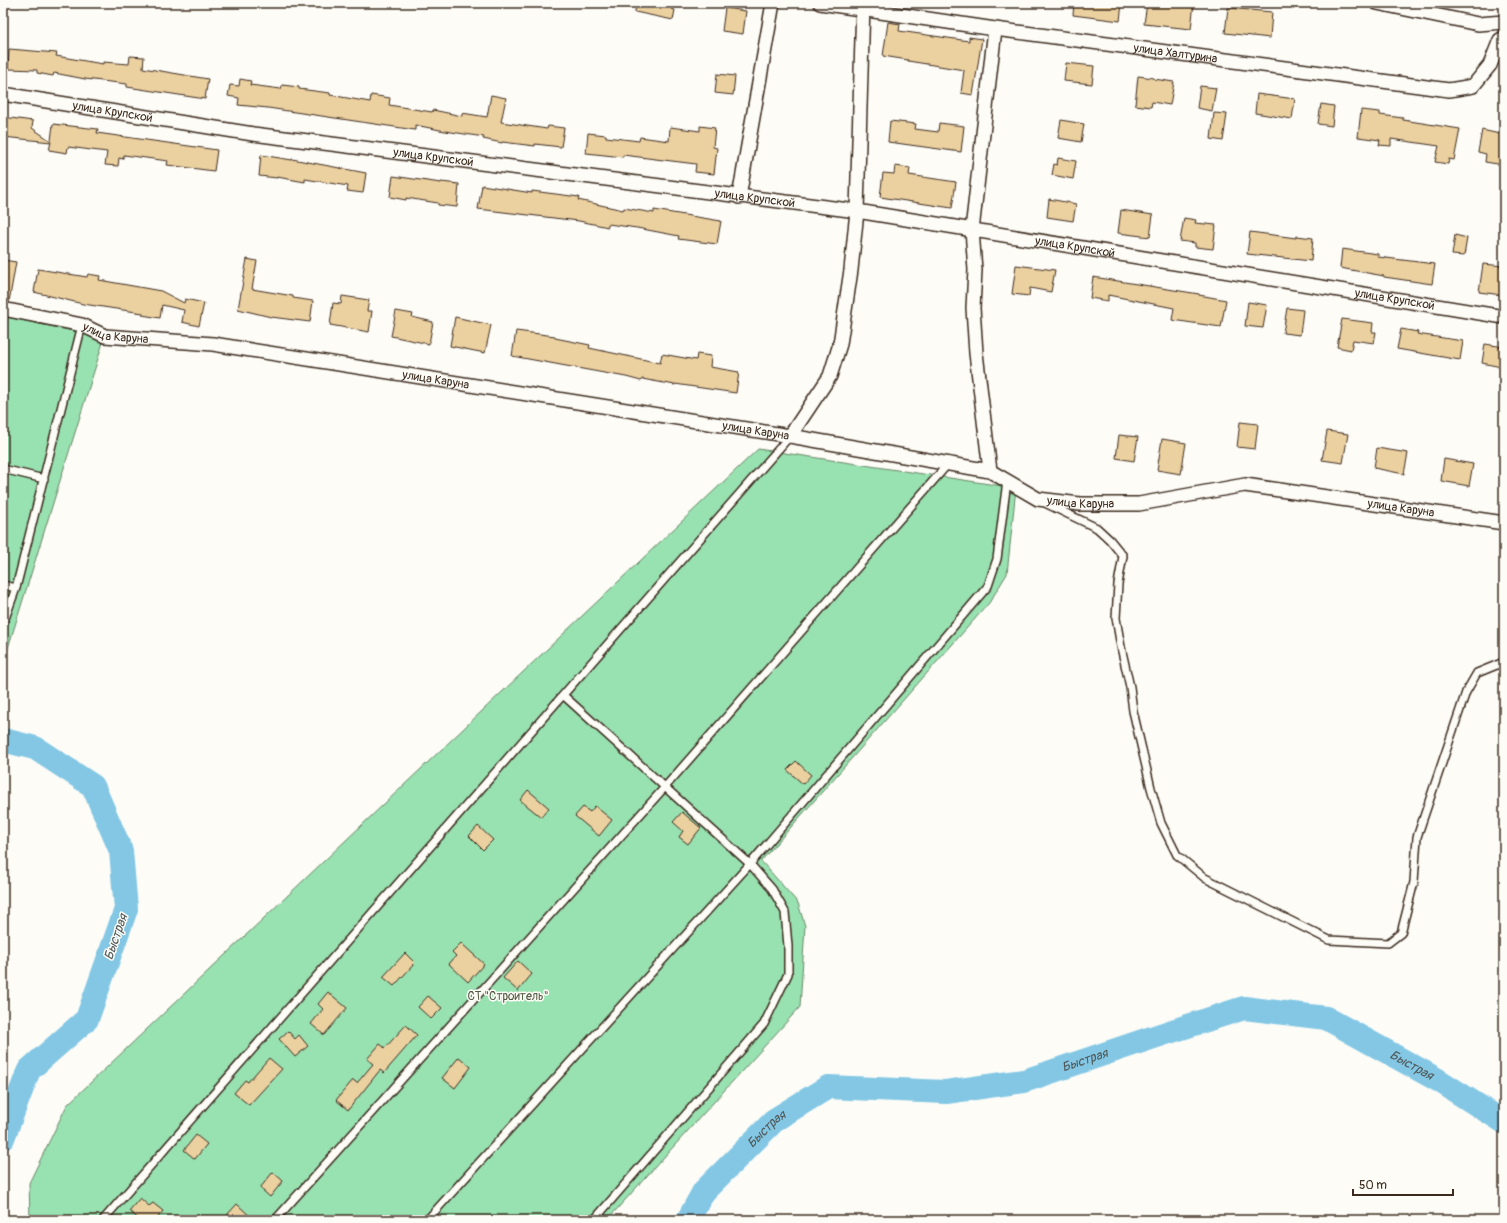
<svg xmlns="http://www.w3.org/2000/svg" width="1507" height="1223" font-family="Pangolin,sans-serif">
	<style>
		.green { fill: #98e1b0; stroke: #6a8667 }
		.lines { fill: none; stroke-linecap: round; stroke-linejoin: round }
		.river { stroke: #83c7e4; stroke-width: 24 }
		.building { fill: #ebd0a0; stroke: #3b2a1e }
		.lane-casing { stroke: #3b2a1e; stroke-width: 10 }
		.street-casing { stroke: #3b2a1e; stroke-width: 16 }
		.lane { stroke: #fdfcf7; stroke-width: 7 }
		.street { stroke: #fdfcf7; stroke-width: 13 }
		.labels { text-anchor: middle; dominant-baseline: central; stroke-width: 3; stroke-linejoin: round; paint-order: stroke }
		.street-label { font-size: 12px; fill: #3b2a1e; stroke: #fdfcf7 }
		.park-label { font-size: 12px; fill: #525842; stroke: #fdfcf7 }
		.water-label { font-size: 13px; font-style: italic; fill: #515959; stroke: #fdfcf7 }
	</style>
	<rect width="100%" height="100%" fill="#fdfcf7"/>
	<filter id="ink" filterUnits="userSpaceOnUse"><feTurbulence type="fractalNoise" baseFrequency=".025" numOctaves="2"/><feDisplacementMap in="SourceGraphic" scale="8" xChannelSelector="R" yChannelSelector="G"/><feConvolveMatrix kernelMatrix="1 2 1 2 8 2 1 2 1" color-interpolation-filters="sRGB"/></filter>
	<g filter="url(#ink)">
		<path class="green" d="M3,316L73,331L105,336L3,664Z
			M758,449L1016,488L1007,574L989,603L761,861L798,903L805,926L800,1007L607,1220H30L29,1183L67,1105Z"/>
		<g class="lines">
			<g class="river">
				<path d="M3,740L35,748L93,786L121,851L126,909L87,1019L29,1070L3,1138"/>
				<path id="s1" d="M688,1220L704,1191L776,1119L828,1087L946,1092L1024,1081L1160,1035L1244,1008L1326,1018L1438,1080L1504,1122"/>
			</g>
		</g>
		<path class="building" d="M636,3H672L671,9L675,10L673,20L635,12Z
			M1074,3H1122L1120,21L1073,15Z
			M1147,3H1194L1191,29L1144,24Z
			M725,8L746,11L743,34L722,31Z
			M1228,8L1272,12L1270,38L1225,33Z
			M888,22L900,24L899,31L969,41V37L982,39L973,95L961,93L964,70L908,61V60L883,56Z
			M9,49L57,53L56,56L103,64V62L129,64L130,56L144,57L143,68L208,79L205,99L127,87V84L85,79L54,73L53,76L37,73V70L8,69Z
			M1066,63L1094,66L1092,84L1064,81Z
			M717,74L735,76L733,95L715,93Z
			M1138,76L1154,78V79L1174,82L1170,105L1152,102L1151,107L1135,105Z
			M240,79L251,81L250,85L281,89L282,85L299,87V89L330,93V95L370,102L371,95L390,98L389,105L432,112L433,110L462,116V113L487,117L491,95L506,98L501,122L547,129L548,126L564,128L561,147L535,144V146L502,142V143L483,139L484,137L445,131L415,125V130L268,108L238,105L239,98L228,96L230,85L239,86Z
			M1200,86L1216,88L1212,111L1197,108Z
			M1257,94L1295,99L1292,119L1255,113Z
			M1321,104L1334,106L1332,126L1318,124Z
			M1361,110L1380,112V115L1403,118V120L1460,129L1454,160L1449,159L1448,164L1435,162L1439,146L1391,139V146L1379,145L1380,140L1358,137Z
			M1214,113L1227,114L1223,141L1211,139Z
			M3,117L33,121L32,128L51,141L53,124L98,129L97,133L217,150L214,171L167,165L168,161L124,155L123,159L119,158L118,166L105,165L107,152L68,147L67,153L49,150L51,142L3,137Z
			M1061,120L1084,124L1081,142L1058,138Z
			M890,121L916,124L915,129L938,132L939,123L964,126L961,152L888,142Z
			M700,126L715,128L713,147L717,148L714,174L695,172L696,164L623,155V157L586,153L588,133L606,135V137L639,141L640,137L669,141L670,127L700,131Z
			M1482,130L1504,135V165L1485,162L1486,154L1478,152Z
			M261,155L292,160V159L366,173L363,193L347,191L348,186L305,179V182L277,177V178L259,176Z
			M1058,158L1076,161L1073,179L1052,175L1054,164L1057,165Z
			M895,166L910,168L909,175L956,182L952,208L880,197L883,173L894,174Z
			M393,176L441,183V182L459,184L457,207L438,205V203L406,198V200L390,197Z
			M482,185L532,193V191L579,197L578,200L623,210L624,208L654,213V210L721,221L717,244L678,239L679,236L637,228L608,224V227L579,221L478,209Z
			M1049,199L1076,204L1073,221L1047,217Z
			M1121,210L1153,215L1150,237L1118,233Z
			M1184,218L1196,220L1195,223L1216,225L1213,249L1195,247V243L1180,241Z
			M1250,232L1296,238L1297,236L1313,238L1311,261L1247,254Z
			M1455,235L1467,238L1464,256L1452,255Z
			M1342,249L1378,254V257L1435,264L1432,284L1384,277V276L1340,268Z
			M247,259L257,261L252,289L293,296V298L313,301L310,322L271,317L238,309Z
			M3,260L16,262L9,302L3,301Z
			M1483,264L1504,266L1502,295L1479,292Z
			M1016,265L1055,270L1051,292L1030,288L1029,296L1012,294Z
			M38,269L87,277L88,274L100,276L99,280L161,291L184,303L185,299L204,303L199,326L182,322L184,310L162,305L160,318L142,315L143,313L83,304L34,292Z
			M1093,277L1199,294V295L1226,300L1221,327L1172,320L1174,308L1108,295V301L1090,298Z
			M342,296L369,300L367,311H372L369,332L330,325L333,303L341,304Z
			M1248,302L1267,305L1263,328L1245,326Z
			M1287,308L1303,310L1300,335L1283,333Z
			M396,311L413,314L412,317L433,322L429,344L391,336Z
			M455,317L491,325L485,353L450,346Z
			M1342,319L1373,323L1372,332H1376L1374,343L1353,340L1351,350L1337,347Z
			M1401,329L1418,332L1417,334L1463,341L1460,360L1397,349Z
			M516,331L555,336V338L590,345L589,348L660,363L662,354L696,360L697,354L711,356L710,367L739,372L736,393L675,384V385L642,379L641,381L626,377L512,356Z
			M1485,344L1504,347L1501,367L1482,363Z
			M1240,422L1258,424L1255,449L1237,447Z
			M1327,431L1348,434L1343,463L1322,460Z
			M1119,435L1138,437L1134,461L1116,458Z
			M1162,439L1186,443L1181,474L1157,470Z
			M1377,448L1408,453L1404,474L1374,468Z
			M1444,459L1473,464L1469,486L1441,481Z
			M796,761L811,775L803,784L787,770Z
			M528,790L549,808L541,817L520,800Z
			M595,806L612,820L599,836L575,816L583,807L590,812Z
			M682,812L701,828L688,844L679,837L683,831L673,822Z
			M478,826L493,840L483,850L469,836Z
			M461,943L484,964L468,982L449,964L456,956L452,952Z
			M405,953L415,963L394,986L383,977Z
			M518,961L532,974L518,991L503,978Z
			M328,992L347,1008L324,1035L311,1024L323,1009L318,1004Z
			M428,996L442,1008L431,1019L418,1007Z
			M406,1025L417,1035L384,1073L380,1070L348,1110L336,1100L353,1080L357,1083L373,1064L367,1059L380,1044L385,1048Z
			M288,1031L295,1039L299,1035L308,1046L295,1057L279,1039Z
			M459,1057L471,1067L455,1088L442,1078Z
			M269,1058L282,1069L249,1105L234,1093L245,1080L248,1082Z
			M196,1135L207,1144L195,1159L184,1150Z
			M273,1172L283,1181L270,1197L260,1188Z
			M140,1198L149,1206L153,1203L163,1211L156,1220H140L129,1211Z
			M237,1204L254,1220H232L227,1215Z"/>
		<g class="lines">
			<defs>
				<path id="lane" d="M3,469L44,479
					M1047,504L1097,528L1110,540L1123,556L1118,584L1116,618L1121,647L1130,687L1133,711L1151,788L1161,823L1177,855L1205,878L1329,940L1388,943L1401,933L1414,882L1417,837L1466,692L1477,673L1504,662
					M3,585L16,588
					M3,624L16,588L82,325
					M563,695L750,864L772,889L785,912L788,946V974L764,1024L594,1220
					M103,1220L790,436
					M275,1220L665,787L948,464
					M427,1220L750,864L988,586L997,559L1007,481"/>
				<g id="street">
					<path id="s2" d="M820,3L995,29L1449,90L1473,86L1490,65L1500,40L1504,38"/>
					<path d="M1377,3L1478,24L1504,22"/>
					<path id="s3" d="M3,94L253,134L857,211L1504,317"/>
					<path d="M739,197L773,3"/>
					<path id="s4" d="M3,309L82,325L105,336L213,344L790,436L990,471L1038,499L1080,504H1139L1245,485L1504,523"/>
					<path d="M790,436L830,376L840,344L851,270L857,211L863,3"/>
					<path d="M990,471L976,353L973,308L975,270L972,230L995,29"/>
				</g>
			</defs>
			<use href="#lane" class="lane-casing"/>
			<use href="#street" class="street-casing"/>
			<use href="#lane" class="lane"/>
			<use href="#street" class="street"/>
		</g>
	</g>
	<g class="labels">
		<g class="street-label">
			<text stroke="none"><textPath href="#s2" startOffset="359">улица Халтурина</textPath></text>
			<text stroke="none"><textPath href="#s3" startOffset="111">улица Крупской</textPath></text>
			<text stroke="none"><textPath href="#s3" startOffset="435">улица Крупской</textPath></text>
			<text stroke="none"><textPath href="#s3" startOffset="759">улица Крупской</textPath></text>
			<text stroke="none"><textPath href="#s3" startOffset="1083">улица Крупской</textPath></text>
			<text stroke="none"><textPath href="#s3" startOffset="1407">улица Крупской</textPath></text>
			<text stroke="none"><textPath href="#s4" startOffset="116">улица Каруна</textPath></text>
			<text stroke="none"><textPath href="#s4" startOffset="440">улица Каруна</textPath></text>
			<text stroke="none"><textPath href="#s4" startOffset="764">улица Каруна</textPath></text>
			<text stroke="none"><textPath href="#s4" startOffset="1100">улица Каруна</textPath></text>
			<text stroke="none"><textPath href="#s4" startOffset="1424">улица Каруна</textPath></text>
		</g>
		<g class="park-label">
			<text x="508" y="996">СТ "Строитель"</text>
		</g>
		<g class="water-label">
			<text transform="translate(116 937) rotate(-71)">Быстрая</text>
			<text stroke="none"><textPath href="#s1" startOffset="457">Быстрая</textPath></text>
			<text stroke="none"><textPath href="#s1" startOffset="805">Быстрая</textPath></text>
			<text stroke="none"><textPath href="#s1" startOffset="121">Быстрая</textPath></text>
		</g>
	</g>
	<rect width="1507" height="1223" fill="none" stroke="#fdfcf7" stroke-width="16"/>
	<rect x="8" y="8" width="1491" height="1207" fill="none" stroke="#3b2a1e" stroke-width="1.5" filter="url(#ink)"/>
	<path d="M1353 1189v6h100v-6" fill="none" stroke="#3b2a1e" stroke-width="2"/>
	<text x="1359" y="1189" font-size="12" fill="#3b2a1e" stroke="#fdfcf7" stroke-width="3" paint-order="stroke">50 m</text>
</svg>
